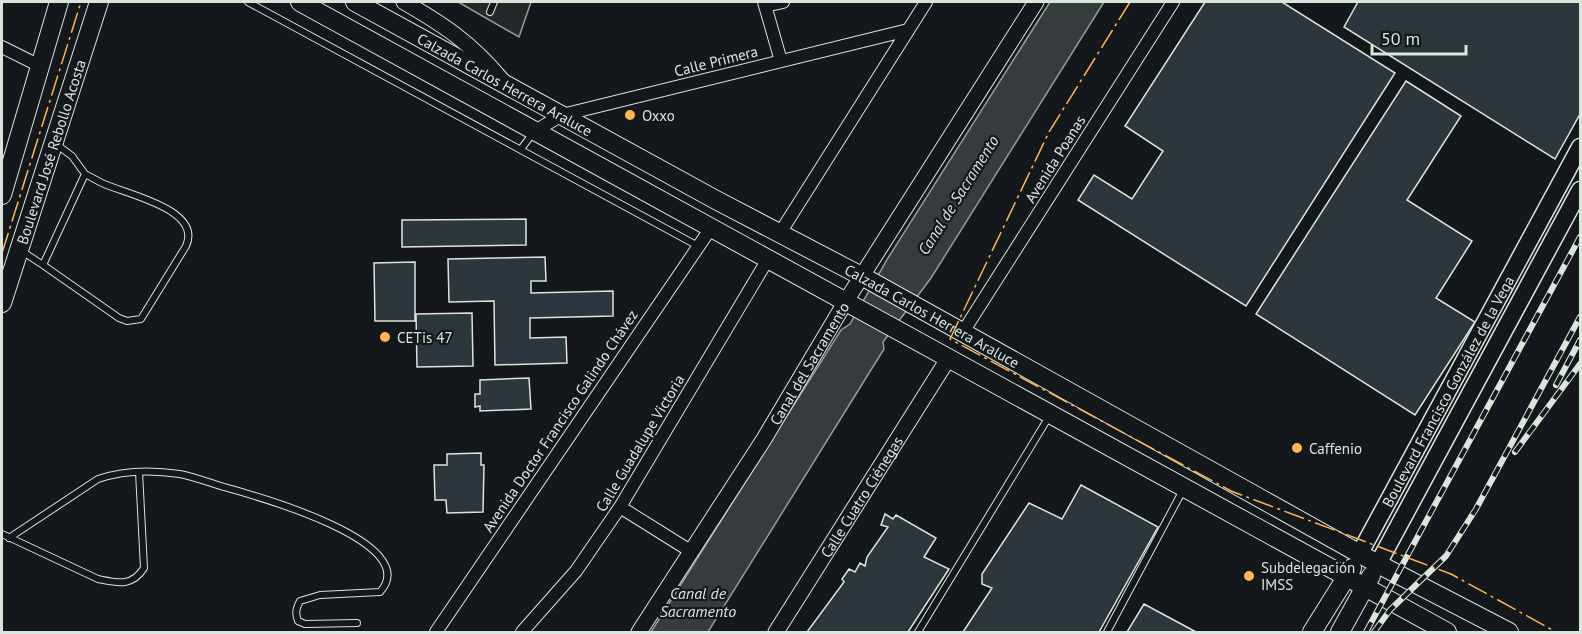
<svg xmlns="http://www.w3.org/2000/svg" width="1582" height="634" font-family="'PT Sans',sans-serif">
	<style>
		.parking { fill: #24282b; stroke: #939e99; stroke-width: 1.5 }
		.water { fill: #363b3e; stroke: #939e99; stroke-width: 1.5 }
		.building { fill: #2c363c; stroke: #d8e6dc; stroke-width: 1.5 }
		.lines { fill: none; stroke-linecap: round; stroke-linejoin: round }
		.service-casing { stroke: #d8e6dc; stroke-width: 8 }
		.minor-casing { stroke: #d8e6dc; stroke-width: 14 }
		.tertiary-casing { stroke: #d8e6dc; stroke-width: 17 }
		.secondary-casing { stroke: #d8e6dc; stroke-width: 19 }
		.primary-casing { stroke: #d8e6dc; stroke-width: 20 }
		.service { stroke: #14181c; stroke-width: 6 }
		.minor { stroke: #14181c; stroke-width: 12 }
		.tertiary { stroke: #14181c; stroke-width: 15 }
		.secondary { stroke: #14181c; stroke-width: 16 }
		.primary { stroke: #14181c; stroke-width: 18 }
		.rail-casing { stroke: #d8e6dc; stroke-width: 6 }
		.rail { stroke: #14181c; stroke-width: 4; stroke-dasharray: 11; stroke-linecap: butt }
		.power { stroke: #ffb74d; stroke-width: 1.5; stroke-dasharray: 21 4.5 3 4.5; stroke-linecap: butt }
		.poi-dot { fill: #ffb74d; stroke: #14181c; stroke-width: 2 }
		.labels { text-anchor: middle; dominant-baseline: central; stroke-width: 4.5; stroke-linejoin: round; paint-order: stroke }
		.street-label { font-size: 15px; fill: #d8e6dc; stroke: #14181c }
		.poi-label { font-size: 15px; fill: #d8e6dc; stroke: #14181c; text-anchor: start }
		.water-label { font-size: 16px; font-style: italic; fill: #d8e6dc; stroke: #14181c }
	</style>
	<rect width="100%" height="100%" fill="#14181c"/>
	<path class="parking" d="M458,2H531L519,37Z"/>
	<path class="water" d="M1050,2H1104L931,278L883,342L884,349L708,632H651L841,330L850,324L888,258Z"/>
	<path class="building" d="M1205,2H1282L1395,73L1246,306L1078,200L1094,175L1132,199L1163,151L1125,126Z
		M1358,2H1580V114L1555,159L1344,27Z
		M1406,81L1461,116L1407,200L1472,241L1436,298L1475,322L1415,415L1256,314Z
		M526,219V245L402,247V220Z
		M545,257L546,281H531V293L613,291V316L530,318V338L566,337L567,363L495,365L494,301L449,302L448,259Z
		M415,262V321H375L374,263Z
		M472,313L473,366L417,367L416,314Z
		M529,378L531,409L480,411V406L475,407V394H480V380Z
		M481,453V465H484L483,512L447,513L446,500H435L434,465H447V454Z
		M1081,485L1158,527L1099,632H963L992,588L982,584V574L1029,503L1062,519Z
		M885,514L893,519L896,515L936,538L924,557L949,569L908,632H807L844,582L842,579L849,569L855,572L860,563L865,566L867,557L888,527L881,525Z
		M1144,604L1196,632H1127Z"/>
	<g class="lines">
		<defs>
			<path id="service" d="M248,2L698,246
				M490,12L494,2
				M521,149L533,133
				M20,250L43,265L85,174L72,156L57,145
				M43,265L119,318L127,321L141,319L186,246C203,209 125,194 102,183C96,180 91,177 85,174
				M2,534L98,579C118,583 132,587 144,568L139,472
				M9,538L98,479C124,470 153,470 180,474C195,477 210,483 224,487C253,495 425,542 380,592L320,595L300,601C296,608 295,613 298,621L305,624L357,623
				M918,632L1050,415
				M1107,632L1183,490"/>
			<path id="minor" d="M764,2L781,61
				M765,6L783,2
				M2,47L40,66
				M535,131L562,115L908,30
				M780,233L926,2
				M963,332L1173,2
				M620,507L692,552
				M436,632L711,228
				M522,632L576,571L620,507L768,259"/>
			<g id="tertiary">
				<path d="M404,2C444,25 471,43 501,79"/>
				<path id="s1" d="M639,632L764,439L846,301L1036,2"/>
				<path id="s2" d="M776,632L948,359"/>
			</g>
			<g id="secondary">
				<path id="s3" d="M1360,553L1580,147"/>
				<path d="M1378,564L1580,190"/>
			</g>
			<g id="primary">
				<path d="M300,2L1447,632"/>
				<path id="s4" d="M355,2L716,200L867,279L1378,564L1509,632"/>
				<path d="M2,195L59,2"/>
				<path id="s5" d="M2,303L99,2"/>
				<path d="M1312,632L1352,568"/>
				<path d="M1340,632L1371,576"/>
			</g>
		</defs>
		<use href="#service" class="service-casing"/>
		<use href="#minor" class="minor-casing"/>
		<use href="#tertiary" class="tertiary-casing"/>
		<use href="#secondary" class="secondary-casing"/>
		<use href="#primary" class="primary-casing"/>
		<use href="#service" class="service"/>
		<use href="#minor" class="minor"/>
		<use href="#tertiary" class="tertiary"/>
		<use href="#secondary" class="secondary"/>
		<use href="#primary" class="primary"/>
		<defs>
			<path id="rail" d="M1556,385L1580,340
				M1515,452L1580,364
				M1366,632L1580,237
				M1374,632L1390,610L1446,556L1476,509L1580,317"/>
		</defs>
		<use href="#rail" class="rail-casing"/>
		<use href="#rail" class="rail"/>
		<path class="power" d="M1130,2L1049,132L950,339L1231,491L1451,574L1556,632
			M2,253L81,2"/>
	</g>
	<g class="poi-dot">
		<circle cx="630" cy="115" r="6"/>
		<circle cx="385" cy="337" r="6"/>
		<circle cx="1297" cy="448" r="6"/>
		<circle cx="1249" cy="576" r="6"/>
	</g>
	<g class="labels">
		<g class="street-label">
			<text transform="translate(716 61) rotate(-14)">Calle Primera</text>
			<text stroke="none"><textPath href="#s4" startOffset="171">Calzada Carlos Herrera Araluce</textPath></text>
			<text stroke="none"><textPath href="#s5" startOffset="159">Boulevard José Rebollo Acosta</textPath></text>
			<text transform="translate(1055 159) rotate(-58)">Avenida Poanas</text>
			<text stroke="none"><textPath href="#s4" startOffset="657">Calzada Carlos Herrera Araluce</textPath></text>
			<text stroke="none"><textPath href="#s1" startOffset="318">Canal del Sacramento</textPath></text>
			<text stroke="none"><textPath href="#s3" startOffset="184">Boulevard Francisco González de la Vega</textPath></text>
			<text transform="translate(560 421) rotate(-56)">Avenida Doctor Francisco Galindo Chávez</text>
			<text transform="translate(640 443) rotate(-59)">Calle Guadalupe Victoria</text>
			<text stroke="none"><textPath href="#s2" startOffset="160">Calle Cuatro Ciénegas</textPath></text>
		</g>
		<g class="poi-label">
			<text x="642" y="115">Oxxo</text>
			<text x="397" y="337">CETis 47</text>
			<text x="1309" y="448">Caffenio</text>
			<text x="1261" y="567">Subdelegación<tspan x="1261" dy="17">IMSS</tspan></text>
		</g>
		<g class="water-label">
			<text transform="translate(958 195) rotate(-58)">Canal de Sacramento</text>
			<text x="698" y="593">Canal de<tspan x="698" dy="18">Sacramento</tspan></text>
		</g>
	</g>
	<rect width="1582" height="634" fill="none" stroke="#d8e6dc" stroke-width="6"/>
	<path d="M1372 45v9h94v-9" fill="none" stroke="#d8e6dc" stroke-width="3"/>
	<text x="1381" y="45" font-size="18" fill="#d8e6dc" stroke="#14181c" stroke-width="4.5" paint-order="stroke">50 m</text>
</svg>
